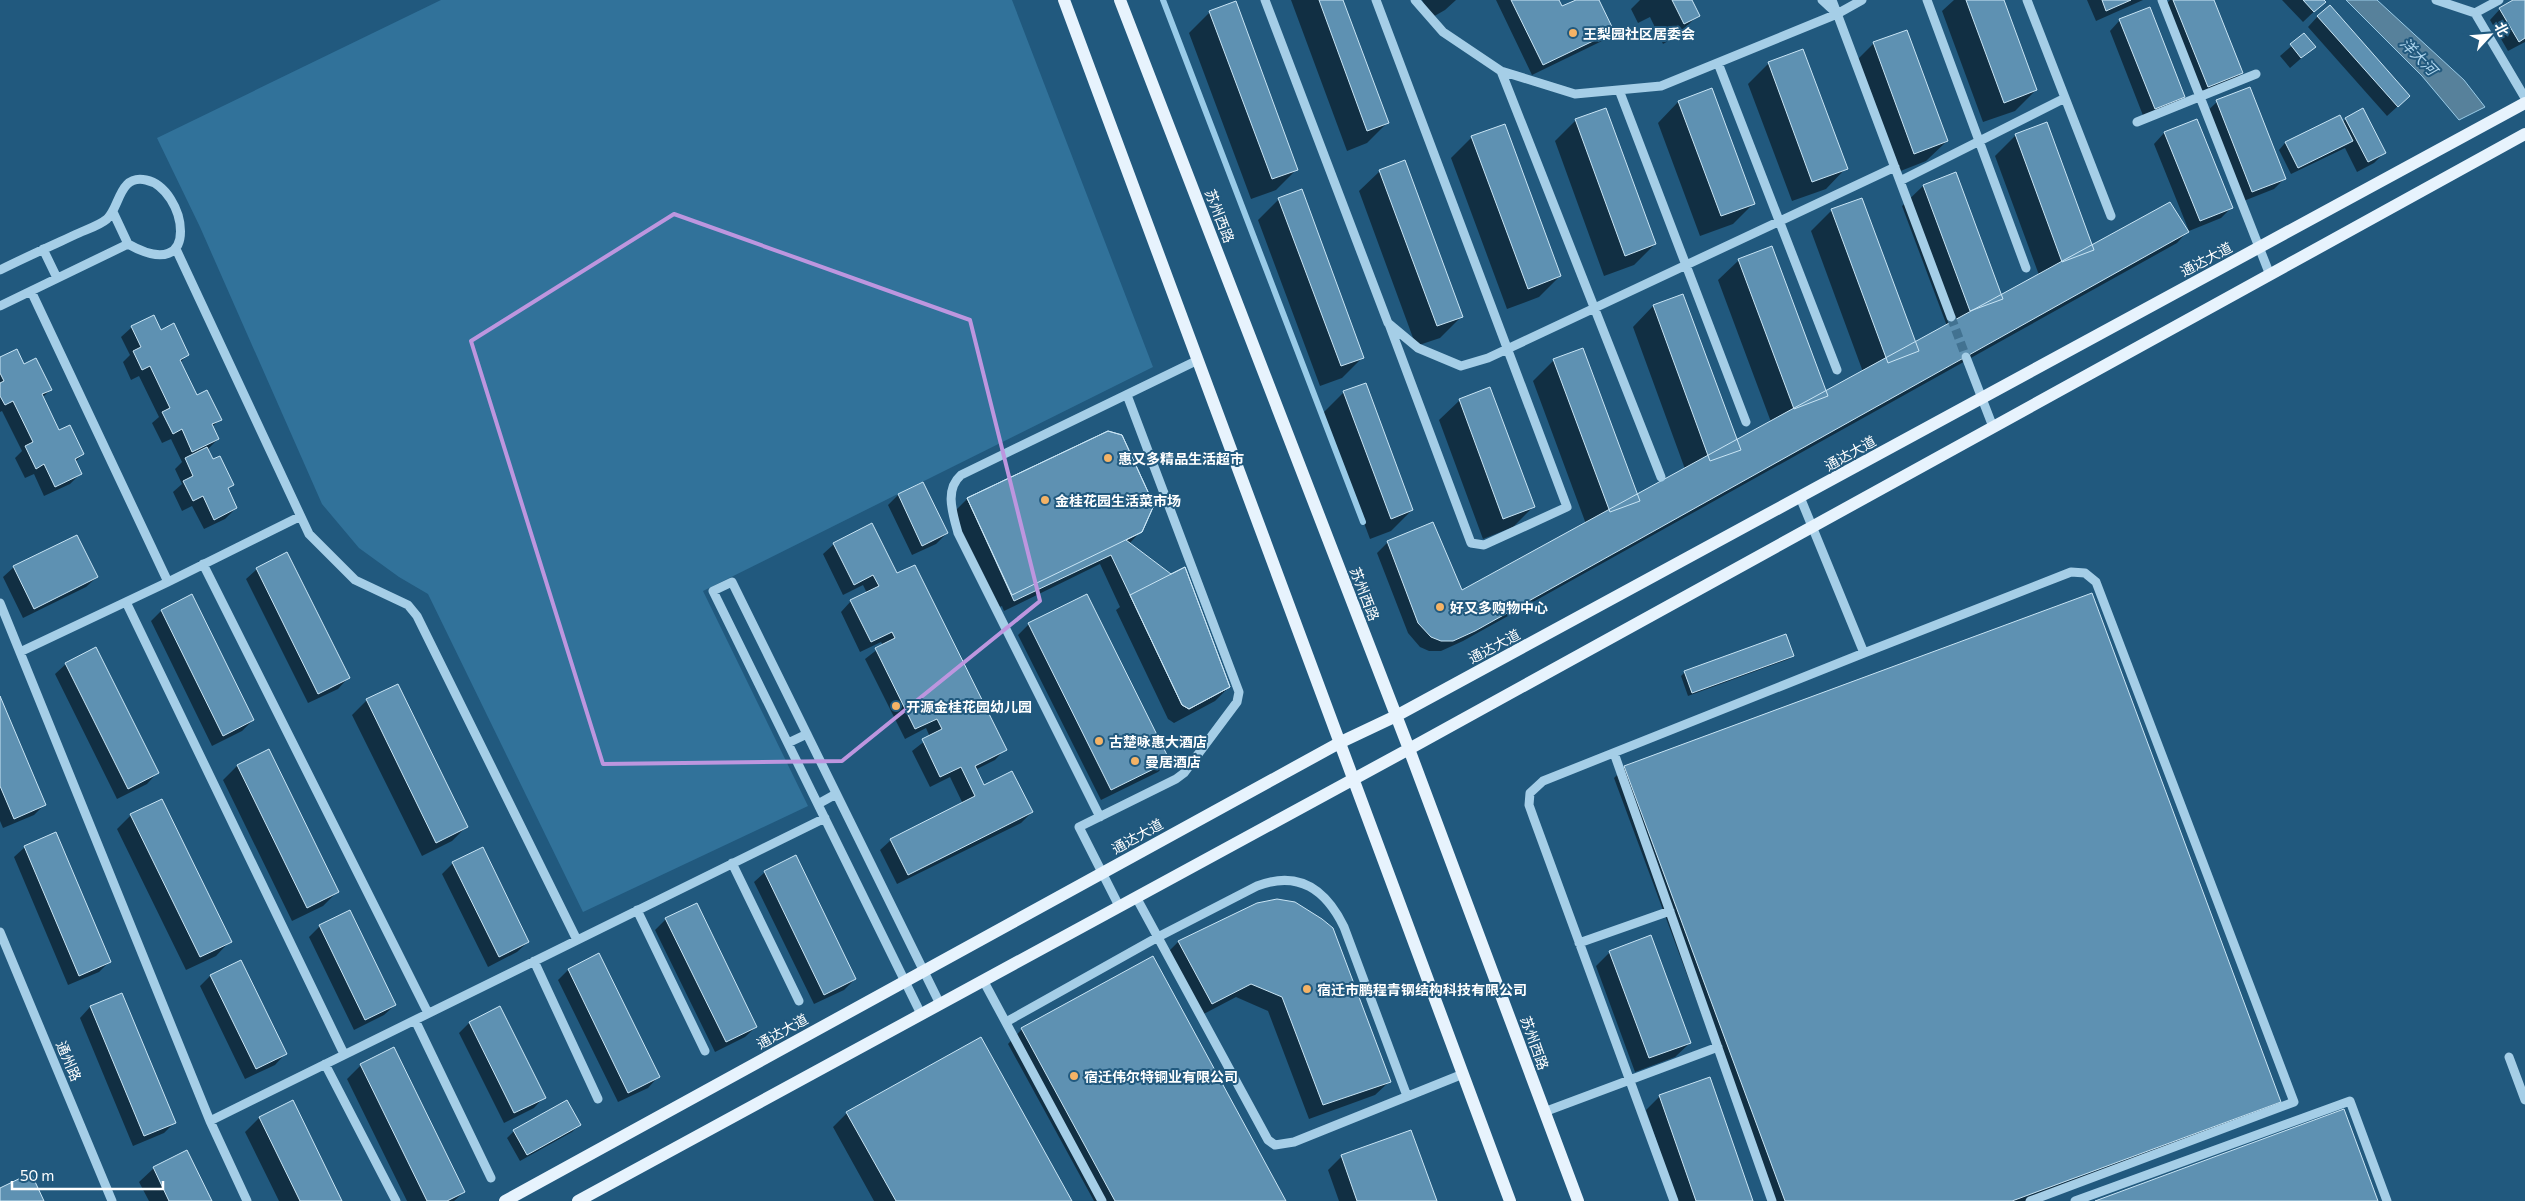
<svg xmlns="http://www.w3.org/2000/svg" width="2525" height="1201" font-family="Commissioner,'Noto Sans SC',sans-serif">
	<style>
		.green { fill: #31729a }
		.water { fill: #57819b; stroke: #99cbe8 }
		.shadow { fill: #0007 }
		.lines { fill: none; stroke-linecap: round; stroke-linejoin: round }
		.stream { stroke: #99cbe8; stroke-width: 6 }
		.building { fill: #5e91b2; stroke: #c9e5f5 }
		.minor-tunnel { stroke: #427291; stroke-width: 9; stroke-dasharray: 9 4.5; stroke-linecap: butt }
		.minor { stroke: #a5cee7; stroke-width: 9 }
		.major { stroke: #e7f3fd; stroke-width: 12 }
		.marked { fill: none; stroke: #bd96df; stroke-width: 4; stroke-linejoin: round }
		.poi-dot { fill: #f4b366; stroke: #21597e; stroke-width: 2 }
		.labels { text-anchor: middle; dominant-baseline: central; stroke-width: 4; stroke-linejoin: round; paint-order: stroke }
		.poi-label { font-size: 14px; font-weight: bold; fill: #fff; stroke: #21597e; text-anchor: start }
		.street-label { font-size: 14px; fill: #fff; stroke: #21597e }
		.water-label { font-size: 15px; font-style: italic; fill: #b0d7ef; stroke: #21597e }
	</style>
	<rect width="100%" height="100%" fill="#21597e"/>
	<path class="green" d="M441,0H1012L1153,367L703,591L808,806L583,912L428,594L399,577L359,548L322,504L200,227L157,138Z"/>
	<path class="water" d="M2346,0H2377L2464,80L2485,107L2459,120L2422,76Z"/>
	<path class="shadow" d="M1291,0H1342L1387,123L1367,143L1347,151Z
		M1422,0H1456L1445,10L1431,18Z
		M1496,0H1558L1562,8L1579,0H1597L1612,31L1602,41L1532,75Z
		M1640,0H1690L1698,15L1677,36L1663,44L1650,17L1638,23L1631,9Z
		M1954,0H2003L2036,90L2015,111L1983,122L1942,11Z
		M2087,0H2143L2096,21Z
		M2170,0H2213L2242,73L2231,83L2197,97L2162,8Z
		M2282,0H2323L2324,2L2303,22Z
		M2516,0H2525V42L2508,51L2490,20L2500,9Z
		M1210,12L1297,169L1276,190L1251,199L1189,33Z
		M2318,16L2398,106L2387,116L2308,27Z
		M2120,20L2184,96L2173,107L2144,118L2110,31Z
		M2304,35L2314,47L2290,68L2280,56Z
		M1874,43L1947,141L1926,161L1893,174L1853,64Z
		M1769,63L1846,168L1826,189L1792,201L1748,84Z
		M1678,102L1753,204L1733,224L1700,236L1658,123Z
		M2217,102L2284,179L2274,189L2241,202L2206,112Z
		M1605,110L1655,244L1634,265L1604,276L1555,141L1575,121Z
		M2340,117L2342,122L2346,119L2385,152L2374,163L2357,172L2345,148L2291,174L2279,150L2285,143Z
		M2196,121L2231,208L2221,218L2189,231L2154,144L2164,133Z
		M2016,135L2092,246L2187,232L2177,243L1463,641L1441,651H1429L1420,647L1408,633L1377,553L1388,542L1461,592L1586,524L1533,381L1554,360L1637,496L1685,469L1633,327L1653,306L1682,296L1736,441L1771,422L1718,280L1739,260L1825,392L1863,372L1811,231L1832,210L1915,343L1947,326L1902,206L1923,186L1955,174L2000,296L2039,275L1995,156Z
		M1472,137L1560,276L1539,297L1507,309L1451,158Z
		M1380,171L1461,317L1440,338L1416,346L1359,191Z
		M1279,199L1363,357L1342,378L1320,386L1258,220Z
		M132,327L161,331L187,355L180,363L196,396L220,419L212,427L218,439L207,450L212,461L233,485L227,490L236,508L225,519L204,529L192,506L182,511L173,492L182,484L175,469L182,462L171,439L162,443L152,423L159,417L139,376L131,380L123,362L130,355L121,337Z
		M0,359L23,366L50,390L42,398L59,432L83,454L75,462L81,473L70,484L44,496L34,474L25,478L15,458L22,451L2,411L0,412Z
		M1344,392L1412,510L1391,531L1370,539L1323,413Z
		M1460,400L1533,507L1513,527L1483,539L1439,420Z
		M1109,433L1141,531L1129,544L1229,687L1215,701L1174,723L1168,719L1116,610L1120,607L1100,564L1004,611L1002,606L997,608L953,513L967,499Z
		M923,483L947,533L936,544L912,555L888,505L898,495Z
		M834,544L896,575L1005,749L995,760L975,770L984,786L1032,812L1021,823L897,884L880,850L891,840L963,804L950,777L930,787L912,751L930,737L926,728L905,739L865,659L883,645L881,642L860,652L841,612L851,601L867,593L863,585L843,595L823,554Z
		M14,567L97,577L86,587L23,618L3,577Z
		M257,569L348,678L338,689L308,703L246,579Z
		M191,596L253,720L242,731L212,746L151,621L161,611Z
		M1029,624L1169,761L1158,772L1101,800L1018,635Z
		M1785,635L1792,656L1789,659L1688,696L1681,676L1684,673Z
		M66,664L157,773L147,784L117,799L55,674Z
		M397,685L466,827L452,841L422,856L352,715L367,700Z
		M0,699L44,805L34,815L3,828L0,821Z
		M268,751L337,892L323,906L292,921L223,780L237,766Z
		M1625,767L2279,1101L2269,1112L2028,1201H1771L1614,778Z
		M131,815L230,941L216,956L186,970L117,829Z
		M25,847L109,962L99,972L68,985L14,857Z
		M453,863L528,942L517,952L488,967L442,874Z
		M765,872L855,979L844,990L814,1004L754,882Z
		M1257,904L1390,1081L1375,1095L1309,1119L1268,1011L1236,997L1198,1017L1164,956L1178,942Z
		M666,919L756,1027L745,1037L715,1052L655,930Z
		M320,926L395,1005L384,1015L354,1030L309,937Z
		M1610,952L1690,1043L1675,1057L1635,1072L1596,966Z
		M1152,958L1285,1201H1094L1008,1044L1022,1029Z
		M240,961L285,1054L275,1065L245,1079L200,986L210,976Z
		M568,970L658,1077L648,1088L618,1102L558,980Z
		M121,994L175,1122L164,1133L133,1146L80,1018L90,1007Z
		M469,1023L544,1097L534,1108L504,1123L459,1033Z
		M361,1065L464,1192L454,1201H407L347,1079Z
		M1660,1096L1752,1201H1677L1646,1110Z
		M292,1102L341,1201H279L245,1132L259,1118Z
		M847,1113L1071,1201H874L833,1127Z
		M579,1125L572,1132L520,1161L507,1138L514,1131Z
		M186,1152L211,1201H149L139,1182L154,1168Z
		M1342,1156L1435,1201H1339L1328,1170Z"/>
	<g class="lines">
		<path class="stream" d="M1163,0L1363,522"/>
	</g>
	<path class="building" d="M1319,0H1343L1389,123L1367,131Z
		M1511,0H1559L1562,6L1576,0H1599L1614,31L1543,65Z
		M1672,0H1692L1700,16L1684,24Z
		M1966,0H2004L2037,90L2004,103Z
		M2102,0H2131L2106,11Z
		M2173,0H2214L2243,73L2208,87Z
		M2303,0H2324L2326,2L2314,12Z
		M2513,0H2525V38L2519,42L2499,8Z
		M1236,1L1298,170L1272,179L1209,11Z
		M2330,5L2410,96L2398,107L2317,16Z
		M2150,7L2185,97L2155,109L2119,19Z
		M1907,30L1948,141L1914,154L1873,42Z
		M2304,33L2316,47L2301,58L2290,44Z
		M1803,49L1848,169L1812,182L1768,62Z
		M2250,87L2286,179L2252,192L2216,100Z
		M1712,88L1755,204L1721,216L1678,101Z
		M1606,108L1656,244L1625,256L1575,119Z
		M2363,108L2386,153L2368,162L2345,118Z
		M2340,115L2353,141L2298,168L2285,142Z
		M2197,119L2233,208L2200,221L2164,132Z
		M2047,122L2094,250L2062,262L2015,134Z
		M1505,124L1561,276L1528,289L1471,136Z
		M1405,160L1463,317L1437,326L1379,170Z
		M1956,172L2003,299L1970,311L1923,185Z
		M1302,189L1364,358L1341,366L1278,198Z
		M1862,198L1919,351L1888,363L1831,209Z
		M2170,202L2189,232L1475,631L1453,641H1441L1431,637L1418,623L1387,541L1433,522L1462,590Z
		M1772,246L1828,396L1794,409L1738,259Z
		M1683,294L1741,450L1710,461L1653,305Z
		M154,315L161,330L174,323L189,355L180,360L197,395L207,390L222,420L212,424L219,439L192,452L182,429L173,434L162,412L170,408L150,366L142,370L133,351L141,347L131,326Z
		M1583,348L1640,501L1610,512L1553,359Z
		M17,349L24,364L36,358L52,390L42,394L59,430L70,425L84,454L75,459L82,474L55,487L44,464L36,469L25,446L33,442L13,401L5,405L0,396V383L4,381L0,373V357Z
		M1366,383L1413,510L1391,519L1343,391Z
		M1490,387L1535,507L1503,519L1459,399Z
		M1108,431L1122,435L1154,505L1142,532L1126,540L1171,574L1185,567L1230,687L1189,709L1182,705L1111,555L1014,601L967,498Z
		M1108,431L1122,435L1154,505L1142,532L1012,595L967,498Z
		M207,447L213,459L220,456L234,485L228,488L237,508L214,520L203,496L193,501L183,481L193,476L185,458Z
		M923,482L948,533L922,546L898,494Z
		M872,523L897,573L915,565L1007,750L975,766L984,785L1012,771L1033,812L908,875L890,839L975,796L961,767L940,777L922,739L942,729L937,719L915,729L875,648L895,638L892,632L871,642L850,600L879,586L873,575L854,585L833,543Z
		M77,535L98,577L34,609L13,566Z
		M287,552L350,678L318,694L256,568Z
		M1185,567L1230,687L1189,709L1182,705L1130,595Z
		M2092,593L2281,1102L2012,1201H1785L1624,766Z
		M192,594L254,720L223,736L161,610Z
		M1087,594L1170,761L1111,790L1028,623Z
		M1786,634L1794,656L1692,693L1684,671Z
		M96,647L159,773L128,789L65,663Z
		M398,684L468,827L436,843L366,699Z
		M0,696L46,805L14,819L0,786Z
		M269,749L339,892L307,908L237,765Z
		M162,799L232,942L200,957L130,814Z
		M56,832L111,962L79,976L24,846Z
		M483,847L529,942L499,957L452,862Z
		M796,855L856,979L824,995L764,871Z
		M1277,899L1295,902L1322,919L1333,928L1391,1082L1323,1105L1282,997L1251,984L1212,1004L1178,941L1257,903Z
		M697,903L757,1027L726,1042L665,918Z
		M350,910L396,1005L365,1020L319,925Z
		M1651,935L1691,1043L1649,1058L1609,951Z
		M599,953L660,1077L628,1093L568,969Z
		M1153,956L1286,1201H1115L1021,1028Z
		M241,960L287,1054L256,1069L210,975Z
		M122,993L176,1123L144,1136L90,1006Z
		M500,1006L546,1098L514,1113L469,1022Z
		M981,1037L1072,1201H896L846,1112Z
		M394,1047L465,1192L447,1201H427L360,1064Z
		M1710,1077L1753,1201H1696L1659,1095Z
		M293,1100L342,1201H300L259,1117Z
		M567,1100L581,1125L527,1155L513,1130Z
		M2344,1109L2378,1201H2095Z
		M1411,1130L1437,1201H1357L1341,1155Z
		M187,1150L212,1201H169L153,1167Z
		M31,1173L44,1201H0V1188Z"/>
	<g class="lines">
		<path class="minor-tunnel" d="M1951,317L1966,357"/>
		<path class="minor" d="M1265,0L1388,323L1418,348L1461,366L1488,358L1895,167
			M1376,0L1567,507L1484,545L1471,543L1389,324
			M1415,0L1443,32L1501,71L1575,94L1661,86L1837,14L1862,0
			M1822,0L1835,12
			M1832,0L1951,317
			M1927,0L2026,268
			M2027,0L2111,216
			M2162,0L2270,275
			M2436,0L2475,13L2525,98
			M2475,13L2499,0
			M1718,63L1837,370
			M1501,71L1661,477
			M1619,90L1746,422
			M2137,122L2256,74
			M1900,181L2065,98
			M113,212L128,244
			M43,249L57,278
			M176,249L309,534L355,580L408,605L417,616L577,940
			M0,270C26,257 53,245 79,233C88,229 100,225 107,219C120,207 119,174 146,180C186,188 204,287 128,244L0,306
			M31,291L168,582
			M1966,357L1993,427
			M203,564L428,1013
			M126,602L344,1054
			M0,603L210,1121L247,1201
			M20,652L168,582L299,517
			M1864,653L2071,572L2085,573L2096,582L2294,1102L2030,1201
			M788,743L807,734
			M1614,753L1772,1201
			M818,804L836,794
			M1100,817L958,533C953,514 944,490 961,475L1198,360
			M732,863L799,1001
			M1136,897L1268,1140L1275,1145L1294,1142L1463,1074
			M1119,906L1079,827L1176,779L1184,773L1237,702L1239,692L1127,395
			M637,910L705,1051
			M0,932L112,1201
			M1579,943L1670,911
			M534,961L598,1099
			M983,980L1102,1201
			M921,1014L713,591L732,582L940,1004
			M415,1020L491,1178
			M1006,1022L1158,937L1257,886C1299,870 1326,890 1344,927L1407,1096
			M2509,1057L2525,1100
			M325,1064L396,1201
			M1544,1112L1718,1047
			M210,1121L825,818
			M1674,1201L1534,819L1529,805L1530,793L1543,781L1864,653L1800,497
			M2075,1201L2350,1101L2387,1201"/>
		<path class="major" d="M1064,0L1510,1201
			M1120,0L1409,749L1578,1201
			M505,1201L1341,742L1396,716L2525,103
			M578,1201L1409,749L2525,134"/>
	</g>
	<path class="marked" d="M674,214L970,320L1040,601L842,761L603,764L471,341Z"/>
	<g class="poi-dot">
		<circle cx="1573" cy="33" r="5"/>
		<circle cx="1108" cy="458" r="5"/>
		<circle cx="1045" cy="500" r="5"/>
		<circle cx="1440" cy="607" r="5"/>
		<circle cx="896" cy="706" r="5"/>
		<circle cx="1099" cy="741" r="5"/>
		<circle cx="1135" cy="761" r="5"/>
		<circle cx="1307" cy="989" r="5"/>
		<circle cx="1074" cy="1076" r="5"/>
	</g>
	<g class="labels">
		<g class="poi-label">
			<text x="1583" y="33">王梨园社区居委会</text>
			<text x="1118" y="458">惠又多精品生活超市</text>
			<text x="1055" y="500">金桂花园生活菜市场</text>
			<text x="1450" y="607">好又多购物中心</text>
			<text x="906" y="706">开源金桂花园幼儿园</text>
			<text x="1109" y="741">古楚咏惠大酒店</text>
			<text x="1145" y="761">曼居酒店</text>
			<text x="1317" y="989">宿迁市鹏程青钢结构科技有限公司</text>
			<text x="1084" y="1076">宿迁伟尔特铜业有限公司</text>
		</g>
		<g class="street-label">
			<text transform="translate(1220 216) rotate(69)">苏州西路</text>
			<text transform="translate(2206 259) rotate(-28)">通达大道</text>
			<text transform="translate(1850 453) rotate(-29)">通达大道</text>
			<text transform="translate(1365 594) rotate(69)">苏州西路</text>
			<text transform="translate(1494 646) rotate(-28)">通达大道</text>
			<text transform="translate(1137 836) rotate(-29)">通达大道</text>
			<text transform="translate(782 1031) rotate(-29)">通达大道</text>
			<text transform="translate(1535 1043) rotate(70)">苏州西路</text>
			<text transform="translate(69 1061) rotate(67)">通州路</text>
		</g>
		<g class="water-label">
			<text transform="translate(2419 56) rotate(46)">洋大河</text>
		</g>
	</g>
	<g transform="translate(2490 35) rotate(64)" stroke="#21597e" stroke-width="4" paint-order="stroke">
	<path d="M0-4L9 19L0 12L-9 19Z" fill="#ffffff"/>
	<text y="-8" font-size="14" font-weight="bold" text-anchor="middle" fill="#ffffff">北</text>
	</g>
	<path d="M12 1181v8h151v-8" fill="none" stroke="#ffffff" stroke-width="2.5"/>
	<text x="20" y="1181" font-size="15" fill="#ffffff" stroke="#21597e" stroke-width="4" paint-order="stroke">50 m</text>
</svg>
